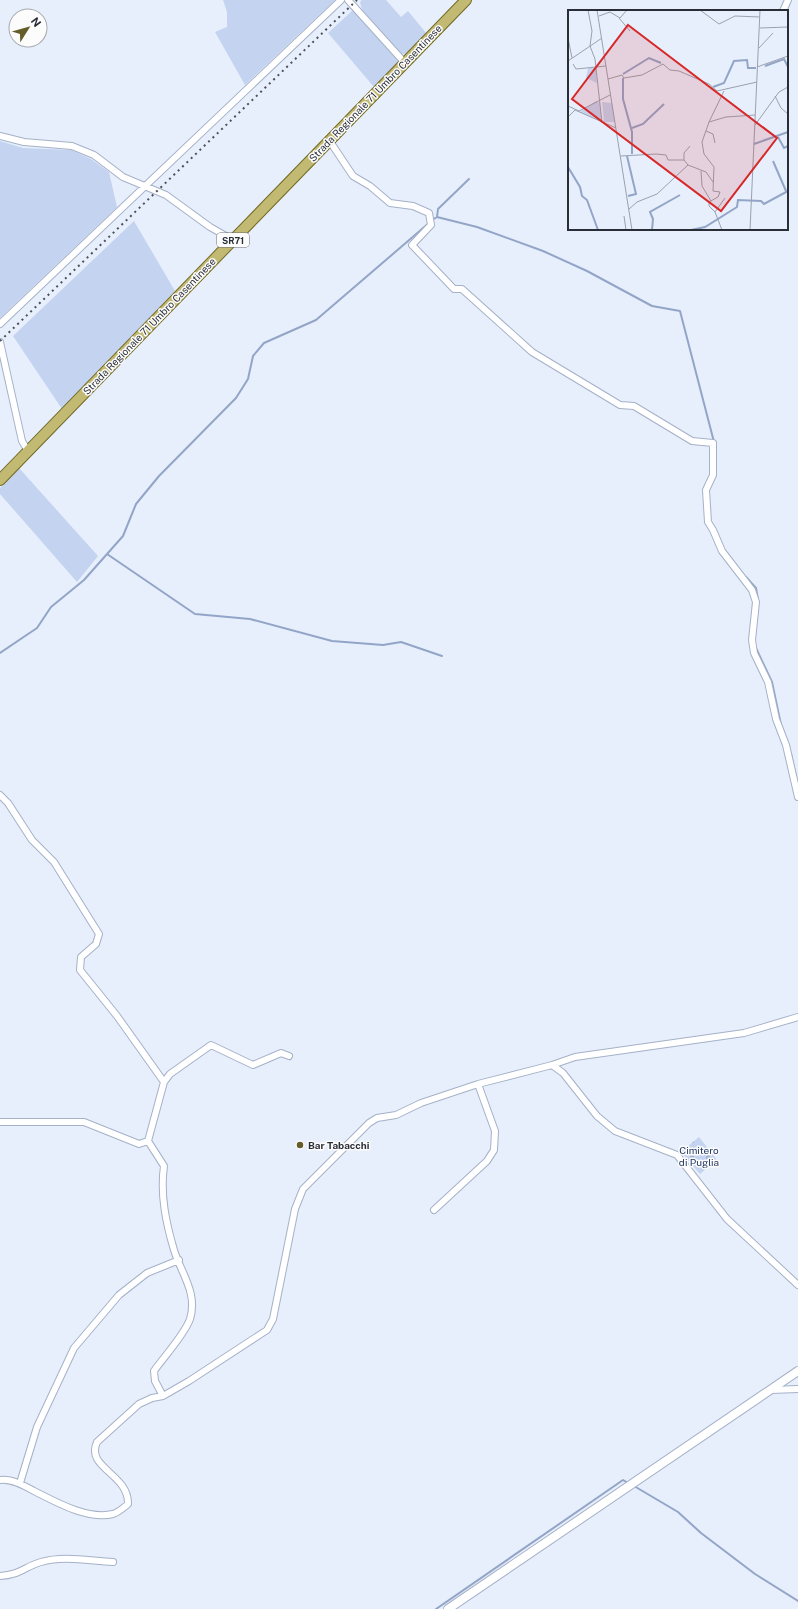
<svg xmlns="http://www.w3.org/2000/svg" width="798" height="1609" font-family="'Public Sans',sans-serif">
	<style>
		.green { fill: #c4d3ef }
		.cemetery { fill: url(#cemetery-stones) }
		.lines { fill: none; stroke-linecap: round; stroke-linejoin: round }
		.stream { stroke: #93a5c7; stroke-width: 2 }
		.minor-casing { stroke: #a5b1c7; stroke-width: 8 }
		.tertiary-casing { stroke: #a5b1c7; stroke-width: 10 }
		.primary-casing { stroke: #726920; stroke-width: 12 }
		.minor { stroke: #fff; stroke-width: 6 }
		.tertiary { stroke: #fff; stroke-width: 8 }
		.primary { stroke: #c2b972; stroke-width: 10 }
		.rail { stroke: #4b505a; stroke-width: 2; stroke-dasharray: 2 4; stroke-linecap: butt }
		.poi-dot { fill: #655d29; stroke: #fcfcfc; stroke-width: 1.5 }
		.labels { text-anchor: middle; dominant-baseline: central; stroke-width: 3; stroke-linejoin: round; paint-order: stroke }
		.shield { fill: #fcfcfc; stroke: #686b71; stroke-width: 1 }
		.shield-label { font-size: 9px; font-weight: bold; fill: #292d36 }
		.street-label { font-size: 10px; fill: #292d36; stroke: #fcfcfc }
		.poi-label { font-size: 10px; font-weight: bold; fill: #292d36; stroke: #fcfcfc; text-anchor: start }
		.park-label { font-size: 10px; fill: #1c325e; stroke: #fcfcfc }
		.inset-river { fill: none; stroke: #93a5c7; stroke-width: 2 }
		.inset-road { fill: none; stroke: #9ba1ad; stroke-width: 1 }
		.view { fill: #d62828; fill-opacity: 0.15; stroke: #d62828; stroke-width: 2 }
		.inset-edge { fill: none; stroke: #292d36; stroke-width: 2 }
	</style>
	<defs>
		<pattern id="cemetery-stones" width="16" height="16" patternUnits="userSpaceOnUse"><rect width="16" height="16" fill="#c4d3ef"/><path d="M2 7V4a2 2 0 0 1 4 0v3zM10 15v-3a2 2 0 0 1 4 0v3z" fill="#a8b5ce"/></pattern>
	</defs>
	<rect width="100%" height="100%" fill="#e7effd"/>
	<path class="green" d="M223,0H335L245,85L215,32L227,27V12Z
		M362,0H386L401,17L408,11L427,34L406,55L400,53L362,10L360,2Z
		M353,10L399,62L374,87L328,33Z
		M0,141L23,148L71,150L91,159L109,172L117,207L0,318Z
		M134,221L175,291L62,409L13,336Z
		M19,468L98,556L77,582L0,494V488Z"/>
	<path class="cemetery" d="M699,1137L717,1160L700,1174L681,1152Z"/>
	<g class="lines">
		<path class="stream" d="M437,217L438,209L469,179
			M432,220L437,217L477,227L543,251L587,271L652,306L680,311L714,442
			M107,554L195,614L250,619L332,641L383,645L401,642L442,656
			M746,577L756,588L758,600
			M756,648L772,682L781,725
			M0,653L37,628L51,607L84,580L123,536L136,504L159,476L236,398L248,379L253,356L264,343L316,320L429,223
			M791,754L796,777
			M634,1486L678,1512L701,1533L755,1574L798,1601
			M436,1609L623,1480L628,1483"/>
		<defs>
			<path id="minor" d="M348,0L405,63
				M783,11L788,0
				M0,136L24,142L72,146L94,155L123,177L166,195L210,227L233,240
				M329,140L353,176L370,186L390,203L413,206L429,213L431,225L412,245L454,289H462L532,352L620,405L634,406L692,441L713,443V475L706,490L708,522L713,530L722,551L752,590L756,602L752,640L754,653L768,682L776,719L786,745L798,797
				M0,324L341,0
				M0,342L22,441L28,451
				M0,795L8,803L32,840L54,862L99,934L96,944L81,957L80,970L117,1016L164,1082
				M552,1065L575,1057L744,1033L798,1017
				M0,1122H84L139,1144L148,1141
				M434,1210L487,1161L494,1150L495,1131L478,1084
				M771,1390L798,1389
				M163,1396L155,1381L154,1371C163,1358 185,1334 190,1319C198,1293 181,1273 174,1250C166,1223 160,1195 164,1166L148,1141L164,1082L170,1074L211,1045L253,1065L281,1053L289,1056
				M0,1480C11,1478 25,1486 34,1491C56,1502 87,1520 113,1514C119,1512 123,1508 128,1504C129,1474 85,1468 97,1442L139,1404L152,1398L163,1396L189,1381L267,1330L273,1319L295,1209L303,1189L369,1123L377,1118L396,1115L421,1103L478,1084L552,1065L563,1073L597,1116L615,1131L677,1155L727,1219L798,1285
				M20,1483L37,1427L74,1348L119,1295L147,1273L179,1260
				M0,1576C20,1575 24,1567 41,1562C64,1555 90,1561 113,1562"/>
			<path id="tertiary" d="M448,1609L798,1371"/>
			<path id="primary" d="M0,480L466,0"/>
		</defs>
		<use href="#minor" class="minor-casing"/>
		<use href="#tertiary" class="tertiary-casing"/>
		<use href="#primary" class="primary-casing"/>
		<use href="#minor" class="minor"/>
		<use href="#tertiary" class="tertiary"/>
		<use href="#primary" class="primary"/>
		<path class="rail" d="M0,341L357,0"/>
	</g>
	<circle class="poi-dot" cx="300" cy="1145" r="4"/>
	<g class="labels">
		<rect class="shield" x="217" y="233" width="32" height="14" rx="3"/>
		<g class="shield-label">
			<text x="233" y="240">SR71</text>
		</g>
		<g class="street-label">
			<text transform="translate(375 93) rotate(-46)">Strada Regionale 71 Umbro Casentinese</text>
			<text transform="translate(149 326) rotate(-46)">Strada Regionale 71 Umbro Casentinese</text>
		</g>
		<g class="poi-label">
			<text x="308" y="1145">Bar Tabacchi</text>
		</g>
		<g class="park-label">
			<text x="699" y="1150">Cimitero<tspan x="699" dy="12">di Puglia</tspan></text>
		</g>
	</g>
	<g transform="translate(568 10)">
		<rect width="220" height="220" fill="#e7effd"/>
		<path d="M20,58H28L29,73L18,68ZM28,91L32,93L34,112L12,102ZM34,92L44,93L47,112H36Z" fill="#c4d3ef"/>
		<path class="inset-river" d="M197,56L216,49L220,57M55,64L81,48L93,53M55,68V89L64,122V144M145,77L156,73L166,51L179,50L180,58H188M64,118L75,114L96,94M210,127L216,138L220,136M186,134L220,122M59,146L68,184L60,186M205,151L218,181M0,157L12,177L14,186L19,190L30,220M84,220L85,209L82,202L112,185M123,220L137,217L169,197L170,190L193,191L196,194L220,181"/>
		<path class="inset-road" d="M20,0L24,21L22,36L27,49L34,113M29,0L64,220M132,0L151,14L167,6L192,7M31,6L42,2L52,8L59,0M51,8L62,21M192,18L220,17M0,28L4,48M191,38L205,23M0,51L34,28M5,54L8,59L38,56M189,57L220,46M40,69L54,65L56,68L74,65L95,54L102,60L111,61L141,74L149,81L189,72M207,86L213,98L220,104M0,96L11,101L42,85M0,107L7,100L48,118M141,112L156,81M187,115L211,82L220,77M138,121L145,124L147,133M122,136L116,143V150L120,155L138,162L145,172M53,146L88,144L98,145L100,150H116M133,161L134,176L143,191M61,199L69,192L89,184L120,155M147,202L157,188M56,206L58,220M154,220L147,202L141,196V192L150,187L152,182L145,181L146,157L136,144L134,132L141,112L158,107L187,105M182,220L192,0"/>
		<path class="view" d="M60,15L209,128L153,201L4,89Z"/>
		<rect width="220" height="220" class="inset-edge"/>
	</g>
	<g transform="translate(28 28) rotate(53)"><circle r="19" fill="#fcfcfc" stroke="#a8a9ad"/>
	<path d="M0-3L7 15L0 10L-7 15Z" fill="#655d29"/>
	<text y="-6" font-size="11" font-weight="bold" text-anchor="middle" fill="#292d36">N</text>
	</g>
</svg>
